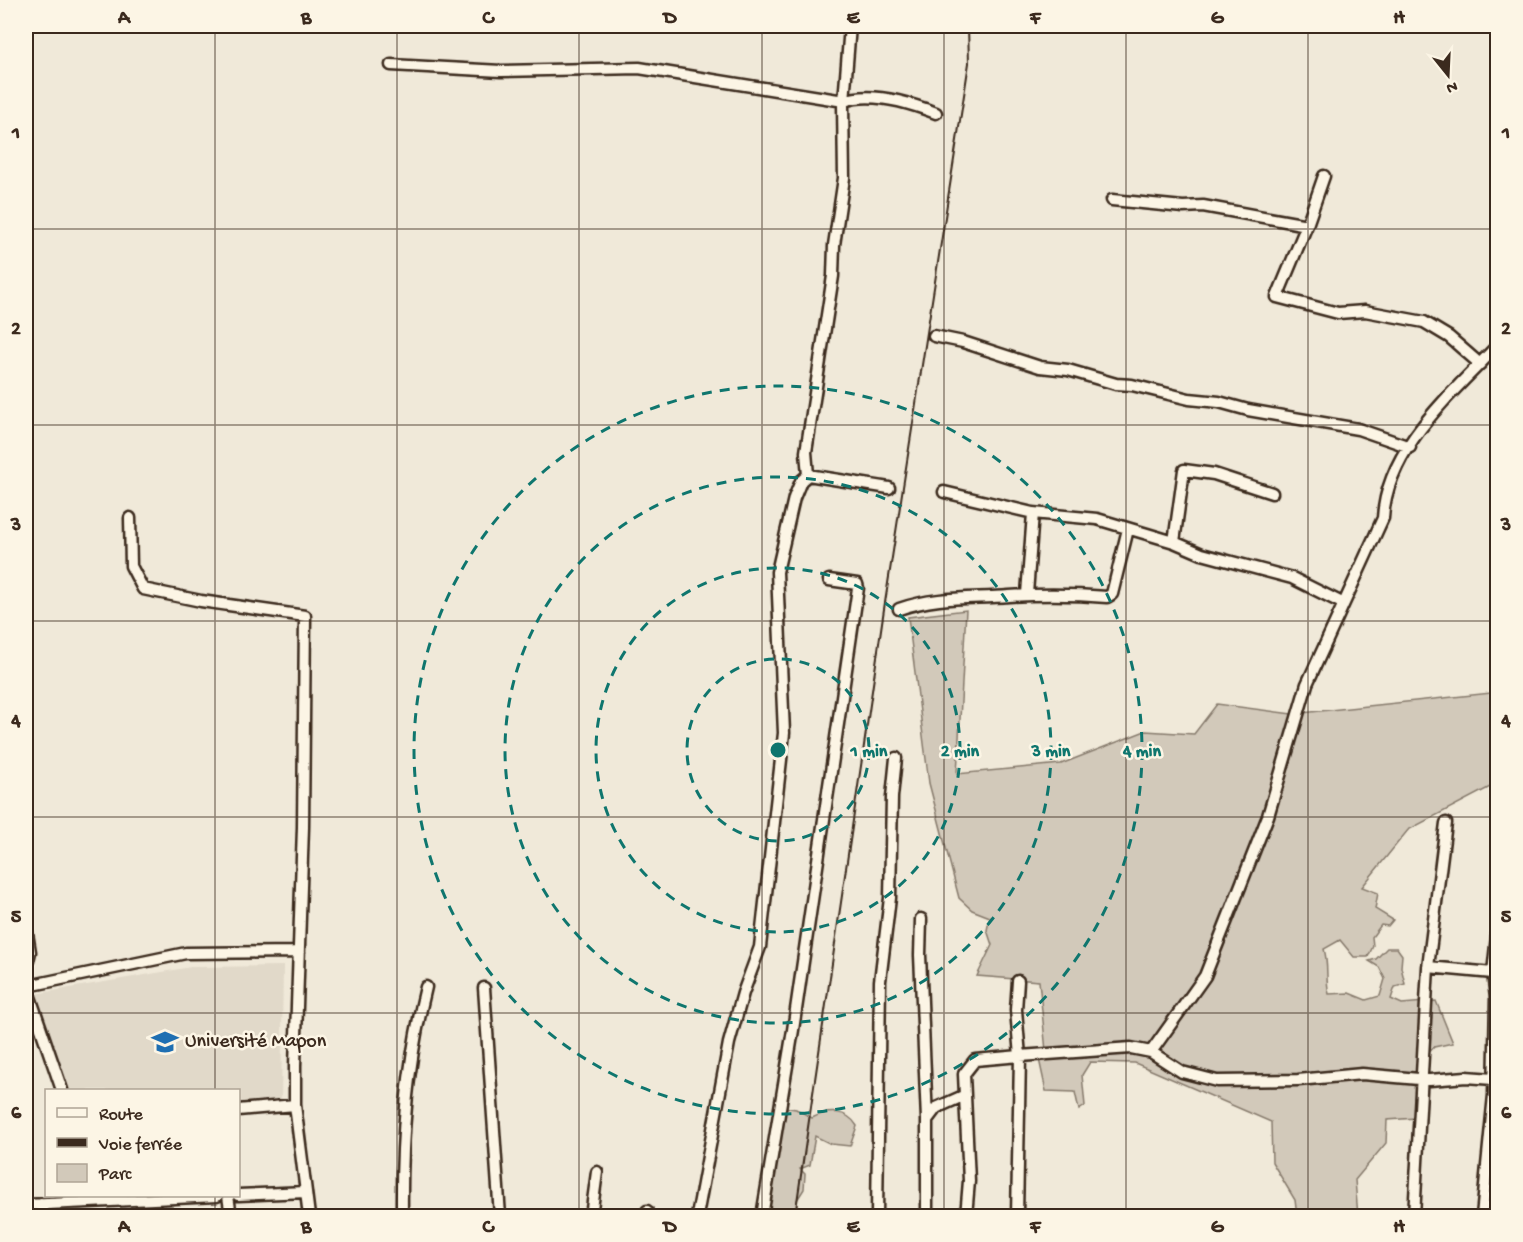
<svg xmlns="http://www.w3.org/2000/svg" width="1523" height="1242" font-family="'Gochi Hand',sans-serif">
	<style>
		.built { fill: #e1d9c9 }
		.green { fill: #d2c9ba; stroke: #867a6c; stroke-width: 1.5 }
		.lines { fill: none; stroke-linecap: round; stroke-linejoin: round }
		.minor-casing { stroke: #3b2a1e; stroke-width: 15 }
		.minor { stroke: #fcf5e5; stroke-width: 10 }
		.rail { stroke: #3b2a1e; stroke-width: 2 }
		.grid { fill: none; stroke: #3b2a1e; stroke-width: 1.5; stroke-opacity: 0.55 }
		.ring { fill: none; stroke: #0f766e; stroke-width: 3; stroke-dasharray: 10 8 }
		.labels { text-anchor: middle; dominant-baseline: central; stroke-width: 5; stroke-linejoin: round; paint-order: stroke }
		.poi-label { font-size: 20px; fill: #3b2a1e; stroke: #fcf5e5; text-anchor: start }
		.centre { fill: #0f766e; stroke: #fcf5e5; stroke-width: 3 }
		.ring-label { font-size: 18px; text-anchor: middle; font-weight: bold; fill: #0f766e; stroke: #fcf5e5; stroke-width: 5; stroke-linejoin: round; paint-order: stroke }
		.neatline { fill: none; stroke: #3b2a1e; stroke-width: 2 }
		.grid-label { font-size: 20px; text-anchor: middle; font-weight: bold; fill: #3b2a1e }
	</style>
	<rect width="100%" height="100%" fill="#f0e9d9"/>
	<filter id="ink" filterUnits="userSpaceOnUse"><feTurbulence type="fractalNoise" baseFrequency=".0167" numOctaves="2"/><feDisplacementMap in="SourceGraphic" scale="12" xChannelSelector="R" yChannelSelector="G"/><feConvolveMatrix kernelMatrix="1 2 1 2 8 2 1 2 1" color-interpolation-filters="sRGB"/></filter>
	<g filter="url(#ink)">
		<path class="built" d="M283,966L281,1107L239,1109L238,1090H61L35,994L191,967Z"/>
		<path class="green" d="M966,610L957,774L1061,764L1145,731L1194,734L1217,704L1292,714L1491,693C1503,711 1499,763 1494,785L1408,830L1362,887L1378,893L1375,909L1393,920L1388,926L1381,925L1372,937L1373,946L1368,957H1354L1340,940L1324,949C1329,966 1325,978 1329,994L1349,993L1366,1000L1380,996L1385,979L1379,967L1369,961L1376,959L1387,948H1397L1402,955L1401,967L1405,984L1395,987L1391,999L1402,1004L1436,1001L1453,1043L1434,1047L1420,1063L1416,1118L1387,1120L1386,1143L1355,1180L1358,1216H1297L1295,1200L1272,1162L1271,1122L1135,1063L1090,1062L1082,1075L1085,1106L1079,1110L1075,1092L1046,1091L1039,1059L1046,1051L1039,981L977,976L992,945L987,930L990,917L972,910L959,898L929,783L908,617Z
			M783,1107L796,1109L812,1118C827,1110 847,1109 857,1126L850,1146L831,1144L815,1136L810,1165L800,1169L805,1174L804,1189L797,1200L796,1216H763Z"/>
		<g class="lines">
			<defs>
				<path id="minor" d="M391,65L501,71L639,68L844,101L850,26
					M1324,176L1307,225L1277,297L1338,313L1365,311L1424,322L1449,337L1480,364
					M1112,200L1183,207L1203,206L1307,225
					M934,336L963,342L1040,367L1068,370L1116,384L1132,385L1189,399L1219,402L1248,410L1358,429L1410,447
					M808,475L806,452L833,276L834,245L844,178L843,104L844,101C871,91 910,103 936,113
					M944,492L1033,513L1097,519L1174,542L1202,554L1292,578L1342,603
					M130,518L131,566L143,589L201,601L305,616L303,827L295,1066V1105L306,1192
					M1174,542L1184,470L1214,474L1272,493
					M1027,594L1033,513
					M899,609C936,596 971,599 1009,596C1043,594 1073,594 1107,597L1112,594L1128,529
					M921,919L920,955L927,1120
					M26,927L30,952L26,969L30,997L62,1090
					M1428,967L1493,973
					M28,986L186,953L299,952
					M484,988L500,1216
					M1151,1052L1205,976L1268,816L1307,684L1383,518C1387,447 1452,394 1498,345
					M238,1110L295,1105
					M238,1195L306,1192L309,1216
					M228,1196L231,1216
					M41,1204L45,1216
					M26,1205L217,1196
					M402,1216C401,1136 407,1065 426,987
					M591,1216L597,1172
					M647,1216V1211
					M697,1216L729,1043L743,993L760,947L784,733L777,572L794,498L801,481L808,475L889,488
					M762,1216L793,1030L858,588L857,584L829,580
					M877,1216L880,981L890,898L892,797L896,758
					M927,1216V1120L936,1108L963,1096
					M966,1216L969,1181L964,1074L975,1060L1020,1056L1016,1010L1018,981
					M1017,1216L1020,1056L1131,1048L1151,1052L1182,1072L1217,1081L1298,1080L1362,1074L1430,1080L1466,1077L1493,1079
					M1414,1216L1428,967L1446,823
					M1482,1216L1494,1095L1496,998L1493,973L1498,926"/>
			</defs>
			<use href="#minor" class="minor-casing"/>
			<use href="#minor" class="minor"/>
			<path class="rail" d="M795,1216L884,609L969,63L968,26"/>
		</g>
	</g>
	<path class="grid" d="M215,26V1090M397,26V1216M579,26V1216M762,26V1216M944,26V1216M1126,26V1216M1308,26V1216M26,229H1498M26,425H1498M26,621H1498M26,817H1498M26,1013H1498M215,1196V1216"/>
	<g class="ring">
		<circle cx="778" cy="750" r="91"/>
		<circle cx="778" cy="750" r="182"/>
		<circle cx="778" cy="750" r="273"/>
		<circle cx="778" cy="750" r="364"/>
	</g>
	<defs>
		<symbol id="university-bare" viewBox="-9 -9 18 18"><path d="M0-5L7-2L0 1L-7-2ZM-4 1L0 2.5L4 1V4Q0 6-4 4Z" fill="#1f6fb2" stroke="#fcf5e5" stroke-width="2.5" paint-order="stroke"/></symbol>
	</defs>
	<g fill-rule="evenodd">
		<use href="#university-bare" x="146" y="1023" width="38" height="38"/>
	</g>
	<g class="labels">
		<g class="poi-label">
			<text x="185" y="1042">Université Mapon</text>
		</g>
	</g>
	<circle cx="778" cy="750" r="9" class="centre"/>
	<g class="ring-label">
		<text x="869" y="756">1 min</text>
		<text x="960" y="756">2 min</text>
		<text x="1051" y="756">3 min</text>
		<text x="1142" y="756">4 min</text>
	</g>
	<rect width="1523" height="1242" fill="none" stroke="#fcf5e5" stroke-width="66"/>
	<rect x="45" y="1089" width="195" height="108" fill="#fcf5e5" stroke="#afa495" stroke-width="1.5"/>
	<rect x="57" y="1108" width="30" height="9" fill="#fcf5e5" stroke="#afa495" stroke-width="1.5"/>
	<text x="99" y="1119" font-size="18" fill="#3b2a1e">Route</text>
	<rect x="57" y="1138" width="30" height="9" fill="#3b2a1e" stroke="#afa495" stroke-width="1.5"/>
	<text x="99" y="1149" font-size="18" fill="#3b2a1e">Voie ferrée</text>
	<rect x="57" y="1164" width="30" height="18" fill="#d2c9ba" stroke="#afa495" stroke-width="1.5"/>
	<text x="99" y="1179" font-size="18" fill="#3b2a1e">Parc</text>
	<g transform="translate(1448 75) rotate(162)" stroke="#fcf5e5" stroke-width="4.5" paint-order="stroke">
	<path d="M0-4.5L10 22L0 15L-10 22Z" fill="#3b2a1e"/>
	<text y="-9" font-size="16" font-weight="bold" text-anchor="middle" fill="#3b2a1e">N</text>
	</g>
	<rect x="33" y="33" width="1457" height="1176" class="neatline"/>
	<g class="grid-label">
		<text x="124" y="23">A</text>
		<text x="306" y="23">B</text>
		<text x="488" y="23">C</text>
		<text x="670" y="23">D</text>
		<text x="853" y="23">E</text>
		<text x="1035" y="23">F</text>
		<text x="1217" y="23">G</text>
		<text x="1399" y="23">H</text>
		<text x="16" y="138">1</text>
		<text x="1506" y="138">1</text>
		<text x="16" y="334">2</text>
		<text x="1506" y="334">2</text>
		<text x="16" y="530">3</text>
		<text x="1506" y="530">3</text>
		<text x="16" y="726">4</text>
		<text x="1506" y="726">4</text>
		<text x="16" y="922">5</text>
		<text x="1506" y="922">5</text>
		<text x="16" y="1118">6</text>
		<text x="1506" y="1118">6</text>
		<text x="124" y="1232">A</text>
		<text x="306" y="1232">B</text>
		<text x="488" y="1232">C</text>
		<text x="670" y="1232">D</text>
		<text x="853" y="1232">E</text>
		<text x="1035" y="1232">F</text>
		<text x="1217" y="1232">G</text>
		<text x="1399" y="1232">H</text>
	</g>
</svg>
